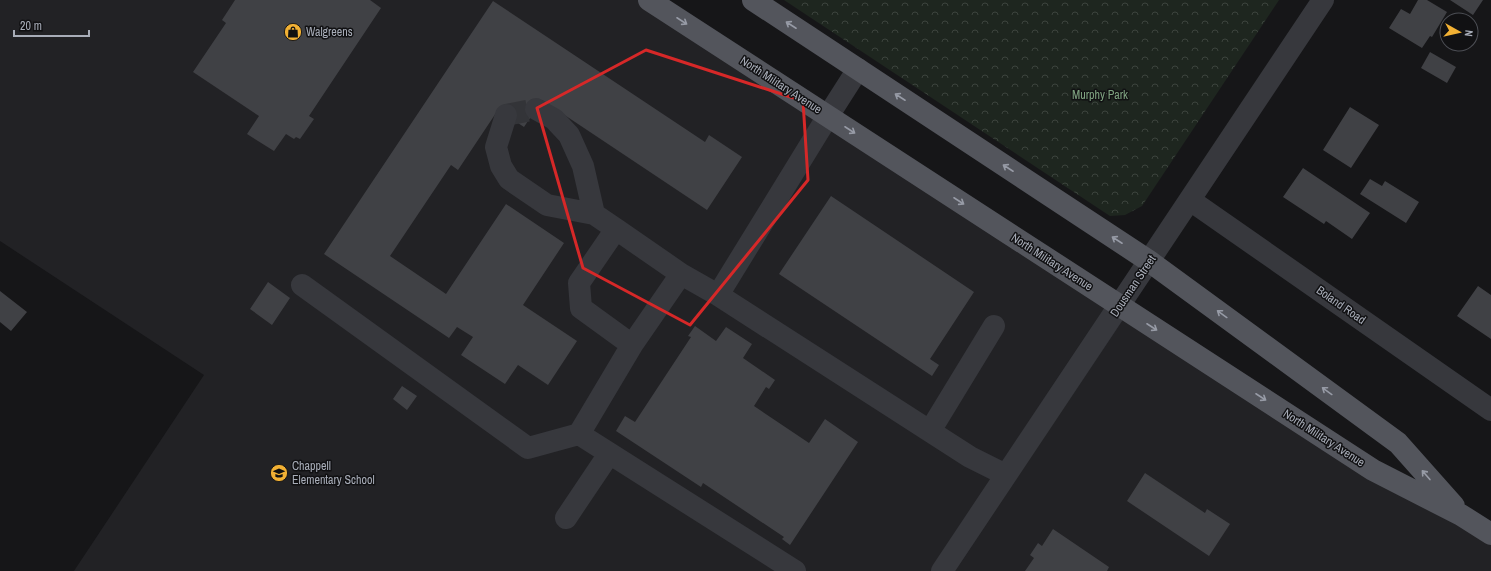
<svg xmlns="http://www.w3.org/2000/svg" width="1491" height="571" font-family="'Archivo Narrow',sans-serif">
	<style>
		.built { fill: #222225 }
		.park { fill: url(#park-crowns) }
		.building { fill: #404145 }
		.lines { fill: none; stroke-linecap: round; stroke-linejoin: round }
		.minor-tunnel { stroke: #333438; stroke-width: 22; stroke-dasharray: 22 11; stroke-linecap: butt }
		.minor { stroke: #37383d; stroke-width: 22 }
		.major { stroke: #53555c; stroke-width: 22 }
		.oneway { stroke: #979ba6 }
		.marked { fill: none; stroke: #d62828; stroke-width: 3; stroke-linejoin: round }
		.labels { text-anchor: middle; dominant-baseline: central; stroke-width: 3; stroke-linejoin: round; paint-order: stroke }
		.poi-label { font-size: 12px; fill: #a8adb8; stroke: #111113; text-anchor: start }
		.street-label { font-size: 12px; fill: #a8adb8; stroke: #111113 }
		.park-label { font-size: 12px; fill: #7fa381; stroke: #111113 }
	</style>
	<defs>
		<pattern id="park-crowns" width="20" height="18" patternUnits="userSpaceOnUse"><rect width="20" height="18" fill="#1e261f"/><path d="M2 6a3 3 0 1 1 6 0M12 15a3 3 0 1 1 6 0" fill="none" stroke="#3c433d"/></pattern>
	</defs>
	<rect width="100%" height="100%" fill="#161618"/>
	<path class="built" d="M0,0H649L1491,534V571H74L204,375L0,241Z"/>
	<path class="park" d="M784,0H1279L1142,206L1125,215L1110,216Z"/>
	<path class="building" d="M235,0H370L381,8L309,116L314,119L300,139L296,137L294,139L286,134L274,151L247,134L259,116L193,72L226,23L222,20Z
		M1418,0H1427L1447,12L1432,37L1430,36L1422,48L1389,28L1401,9L1410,14Z
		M1450,0H1483L1473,15Z
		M493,1L705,142L709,135L742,157L707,210L542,100L524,127L498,110L458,170L451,165L390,256L446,294L506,204L564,243L523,305L577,341L548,385L518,365L505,384L461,355L473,337L457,327L449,338L324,254Z
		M1430,52L1456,67L1447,83L1421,68Z
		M1350,107L1379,125L1351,168L1323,150Z
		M1303,168L1370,213L1352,239L1326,221L1324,224L1283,197Z
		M1370,179L1382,186L1385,181L1419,202L1406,223L1360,194Z
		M831,196L974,292L930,359L939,365L932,376L779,274Z
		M268,282L290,298L272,325L250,309Z
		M1478,286L1491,295V339L1457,316Z
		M0,291L27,312L11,331L0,322Z
		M695,326L716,341L726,327L752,344L743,358L775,380L769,389L766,387L754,406L809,443L825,419L858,442L790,545L782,539L784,537L703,483L701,487L616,431L625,416L635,422L691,337L688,336Z
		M402,386L417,396L407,410L393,399Z
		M1145,473L1205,513L1207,509L1230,524L1209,556L1127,501Z
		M1053,529L1109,567L1107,571H1025L1034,558L1030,555L1038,543L1042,546Z"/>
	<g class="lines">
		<path class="minor-tunnel" d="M506,115L536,109"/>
		<path class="minor" d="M858,69L828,116L718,295L970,457L1006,475
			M536,109L554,119L569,135L583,166L594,214
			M506,115L496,147L501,166L509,179L547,205L594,214L616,229
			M1190,200L1491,410
			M302,285L528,448L579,434
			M718,295L681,274L632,345L579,434L795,571
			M632,345L581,308L579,283L616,229L681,274
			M930,431L994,326
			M566,518L609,454
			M942,571L1323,0"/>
		<path class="major" d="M649,0L1373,470L1461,515L1491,534
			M753,0L1149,261L1398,443L1454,506"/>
	</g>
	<defs><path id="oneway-shaft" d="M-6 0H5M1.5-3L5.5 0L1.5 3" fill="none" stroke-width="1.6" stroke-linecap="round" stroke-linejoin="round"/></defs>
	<g class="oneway">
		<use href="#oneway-shaft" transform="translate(682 21) rotate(33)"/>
		<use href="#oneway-shaft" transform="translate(791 25) rotate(-147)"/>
		<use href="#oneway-shaft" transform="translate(900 97) rotate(-147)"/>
		<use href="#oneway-shaft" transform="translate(850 130) rotate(33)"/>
		<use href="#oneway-shaft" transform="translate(1008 168) rotate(-147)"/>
		<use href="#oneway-shaft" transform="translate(959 201) rotate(33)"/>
		<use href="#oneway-shaft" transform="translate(1117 240) rotate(-147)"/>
		<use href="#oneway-shaft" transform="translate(1222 314) rotate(-144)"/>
		<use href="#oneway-shaft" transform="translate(1152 327) rotate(33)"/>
		<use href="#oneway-shaft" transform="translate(1327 391) rotate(-144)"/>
		<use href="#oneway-shaft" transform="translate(1261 397) rotate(33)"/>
		<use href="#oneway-shaft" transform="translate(1426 475) rotate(-131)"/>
	</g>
	<path class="marked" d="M646,50L803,101L808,180L690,325L583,268L537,108Z"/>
	<defs>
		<symbol id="shop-disc" viewBox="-11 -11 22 22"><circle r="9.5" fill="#f2b134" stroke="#111113"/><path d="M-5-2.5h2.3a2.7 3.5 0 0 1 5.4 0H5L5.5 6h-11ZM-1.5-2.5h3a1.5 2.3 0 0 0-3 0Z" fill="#111"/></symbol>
		<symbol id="school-disc" viewBox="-11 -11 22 22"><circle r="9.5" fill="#f2b134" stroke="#111113"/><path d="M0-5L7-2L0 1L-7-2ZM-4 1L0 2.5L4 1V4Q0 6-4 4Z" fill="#111"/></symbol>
	</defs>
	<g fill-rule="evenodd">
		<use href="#shop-disc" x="283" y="22" width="20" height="20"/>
		<use href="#school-disc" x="269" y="463" width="20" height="20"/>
	</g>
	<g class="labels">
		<g class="poi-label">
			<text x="306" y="32">Walgreens</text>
			<text x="292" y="466">Chappell<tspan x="292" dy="14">Elementary School</tspan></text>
		</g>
		<g class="street-label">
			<text transform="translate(781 85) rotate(33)">North Military Avenue</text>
			<text transform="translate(1052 262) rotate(33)">North Military Avenue</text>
			<text transform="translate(1133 286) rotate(-56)">Dousman Street</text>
			<text transform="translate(1341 305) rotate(35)">Boland Road</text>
			<text transform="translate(1324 438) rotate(33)">North Military Avenue</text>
		</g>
		<g class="park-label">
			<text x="1100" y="95">Murphy Park</text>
		</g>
	</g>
	<g transform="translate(1459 32) rotate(98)"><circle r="19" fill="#111113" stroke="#4d4f55"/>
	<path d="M0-3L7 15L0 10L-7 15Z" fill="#f2b134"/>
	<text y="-6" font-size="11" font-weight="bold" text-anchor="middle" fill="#a8adb8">N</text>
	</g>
	<path d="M14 30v6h75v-6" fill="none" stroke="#a8adb8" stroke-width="2"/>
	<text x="20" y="30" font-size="12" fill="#a8adb8" stroke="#111113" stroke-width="3" paint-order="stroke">20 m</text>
</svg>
